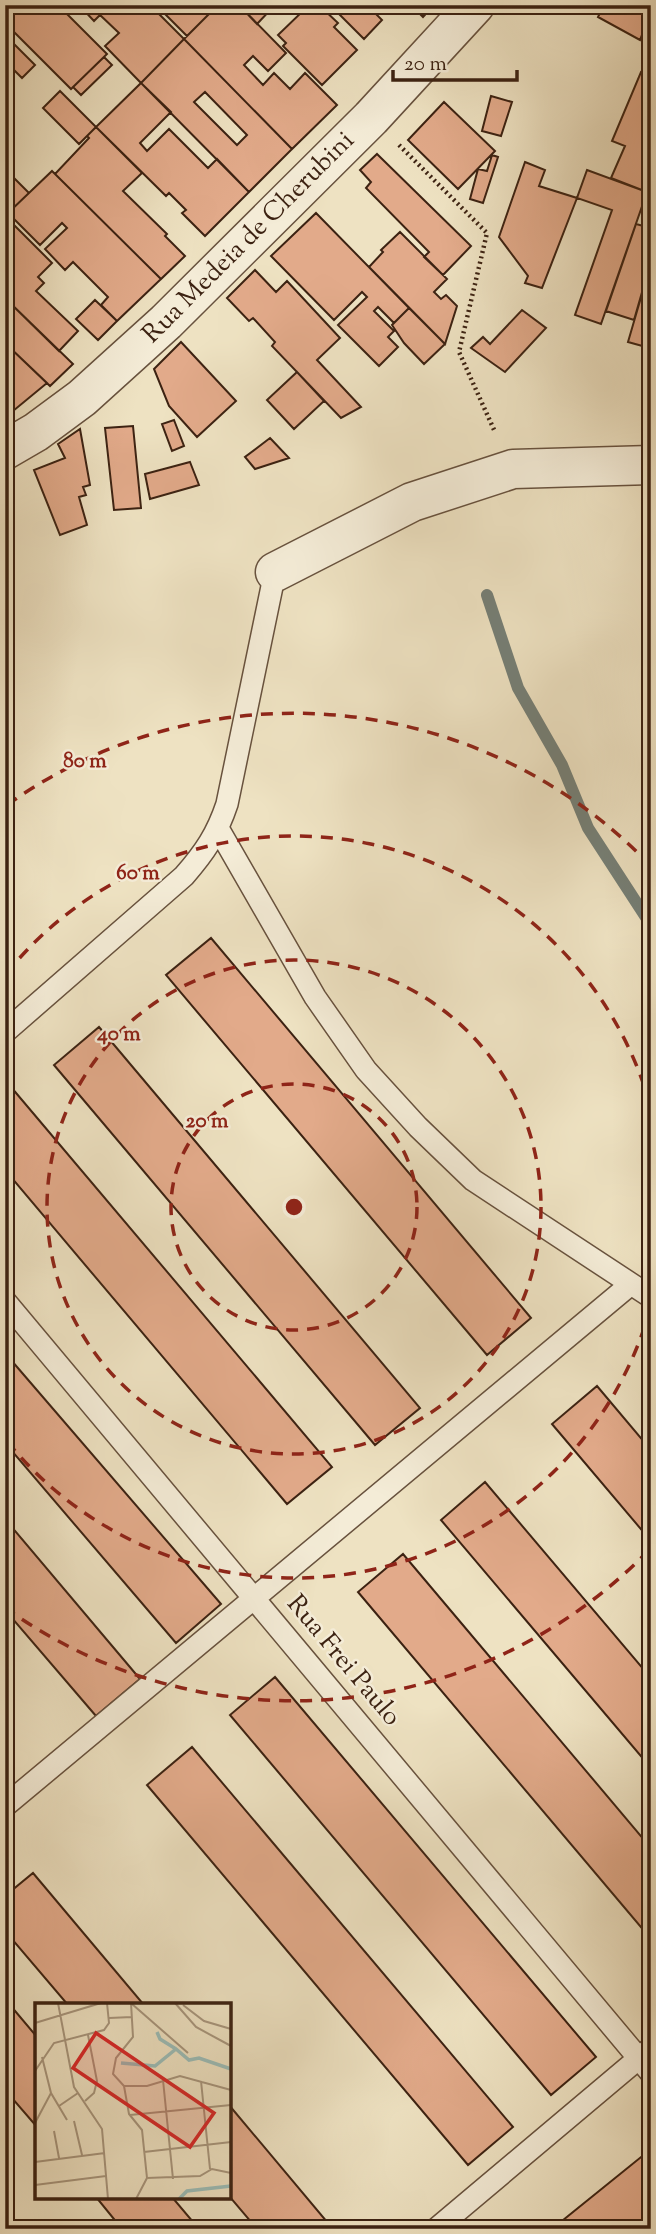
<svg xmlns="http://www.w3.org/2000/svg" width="656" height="2234" font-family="'Sorts Mill Goudy',serif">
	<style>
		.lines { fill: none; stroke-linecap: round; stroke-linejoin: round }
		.stream { stroke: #757f76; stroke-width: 12 }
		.building { fill: #e2aa8a; stroke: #3c2212; stroke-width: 2; fill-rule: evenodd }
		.service-casing { stroke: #68523e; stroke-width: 24 }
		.minor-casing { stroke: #68523e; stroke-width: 41 }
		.path { stroke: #3c2212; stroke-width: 4.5; stroke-dasharray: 2 3.5; stroke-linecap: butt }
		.service { stroke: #f4ecd7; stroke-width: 21 }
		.minor { stroke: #f4ecd7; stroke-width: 38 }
		.ring { fill: none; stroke: #8f2418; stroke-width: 3.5; stroke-dasharray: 12 9 }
		.labels { text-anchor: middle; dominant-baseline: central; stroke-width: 5; stroke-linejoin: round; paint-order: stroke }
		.street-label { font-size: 26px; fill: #3c2212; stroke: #f4ecd7 }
		.inset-river { fill: none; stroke: #9bbdb8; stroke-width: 3.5 }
		.inset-road { fill: none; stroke: #a7957c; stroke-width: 2 }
		.view { fill: #d62828; fill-opacity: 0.15; stroke: #d62828; stroke-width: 3.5 }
		.inset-edge { fill: none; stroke: #3c2212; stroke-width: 3.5 }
		.centre { fill: #8f2418; stroke: #f4ecd7; stroke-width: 3.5 }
		.ring-label { font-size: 21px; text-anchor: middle; font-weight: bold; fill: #8f2418; stroke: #f4ecd7; stroke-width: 5; stroke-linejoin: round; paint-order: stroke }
	</style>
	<rect width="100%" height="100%" fill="#eee2c2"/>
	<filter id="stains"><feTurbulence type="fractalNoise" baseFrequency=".00286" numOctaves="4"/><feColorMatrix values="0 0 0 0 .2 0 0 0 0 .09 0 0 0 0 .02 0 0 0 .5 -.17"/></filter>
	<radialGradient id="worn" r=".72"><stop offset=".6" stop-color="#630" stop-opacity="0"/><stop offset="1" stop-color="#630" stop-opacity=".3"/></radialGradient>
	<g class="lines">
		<path class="stream" d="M487,595L518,688L562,765L588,828L651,925"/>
	</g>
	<path class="building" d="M5,5H58L107,54L71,89L15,33L9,39L5,35Z
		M79,5H150L184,39L141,83L105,46L119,33L100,15L94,21Z
		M156,5H218L187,36Z
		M218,5H239L286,53L268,71L253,56L244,65L263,85L274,73L290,89L305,73L337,105L292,149L184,39Z
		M239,5H275L257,24Z
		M330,5H367L382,20L364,39Z
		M411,5H434L423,17Z
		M604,5H633L648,19L640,40L598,17Z
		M308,6L316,13L321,7L338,23L334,27L357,50L322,85L283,46L286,43L278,35Z
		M5,35L35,65L22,78L5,61Z
		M184,39L292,149L249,192L141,83ZM205,92L247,135L237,145L194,102Z
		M104,57L112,65L81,95L73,87Z
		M641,72L651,76V181L647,192L611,178L625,146L612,141Z
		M141,83L171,112L140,143L147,151L169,129L208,168L217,159L249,192L205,236L182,213L186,210L169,193L166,196L96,127Z
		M60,91L96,127L79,144L43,108Z
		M491,96L512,102L501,136L482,131Z
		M444,102L495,151L458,189L408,140Z
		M96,127L142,173L123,191L167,234L165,236L185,256L161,279L55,174L89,138L87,136Z
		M377,154L471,246L443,275L424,257L429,252L366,188L371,182L360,170Z
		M492,155L498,157L483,203L470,199L478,169L487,171Z
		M525,162L545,170L539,186L577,198L542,288L525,283L528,276L499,237Z
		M5,169L29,193L8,213L5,210Z
		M587,170L647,192L601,324L575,315L612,210L577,198Z
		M52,171L161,279L117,321L101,305L108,297L73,262L65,270L45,249L67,228L62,223L40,245L8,213Z
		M316,213L409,308L394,323L378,307L374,311L394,331L388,337L398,347L379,366L338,325L367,297L362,292L334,320L271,256Z
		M9,220L52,263L38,277L44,283L36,291L78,331L59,351L5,298V224Z
		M636,224L651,228V261L634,320L606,311Z
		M400,232L447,279L434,292L441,299L446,295L457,306L445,344L369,267L383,252L381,250Z
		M651,263V329L646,347L628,342Z
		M255,270L276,292L287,281L340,338L317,360L361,407L341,418L272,346L275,342L253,318L249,321L227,298Z
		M5,298L73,364L50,386L5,343Z
		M95,300L117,321L98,340L76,319Z
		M409,308L445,344L424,364L404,343L392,325Z
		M522,310L546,328L505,372L471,348L483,337L490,344Z
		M181,342L236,401L197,437L169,406L154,369Z
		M5,343L47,383L7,416L5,414Z
		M297,372L324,401L294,429L267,400Z
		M174,420L184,446L172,451L162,424Z
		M133,426L141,508L114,510L105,428Z
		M80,429L90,485L83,487L86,495L79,497L87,525L60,535L34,470L65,458L58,444Z
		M270,438L289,458L255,469L245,457Z
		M190,462L199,485L150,499L145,474Z
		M211,938L531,1318L487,1355L166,975Z
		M99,1027L420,1408L375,1445L54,1065Z
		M11,1087L332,1467L287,1504L5,1170V1092Z
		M5,1353L221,1604L176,1643L5,1443Z
		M597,1386L651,1450V1541L552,1424Z
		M485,1482L651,1678V1768L441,1520Z
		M5,1519L140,1679L96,1716L5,1610Z
		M403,1554L651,1848V1939L358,1592Z
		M275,1677L596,2057L551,2095L230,1715Z
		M192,1747L513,2127L468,2165L147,1785Z
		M33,1873L144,2005H68L5,1931V1896Z
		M5,1999L37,2037V2127L5,2090Z
		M229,2105L333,2229H257L229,2196Z
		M651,2149V2224L645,2229H552Z
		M96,2197H172L199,2229H122Z"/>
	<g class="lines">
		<defs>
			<path id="service" d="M219,830L315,997L366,1070L418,1127L473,1180L651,1297
				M5,1032L184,876C205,852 217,834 227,804L275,572
				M5,1301L651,2073
				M5,1806L631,1284
				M5,2228L6,2229
				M436,2229L651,2048"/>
			<path id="minor" d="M5,450L36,432L82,398L166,322L371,118L475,5
				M275,572L412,502L513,469L651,465"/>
		</defs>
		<use href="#service" class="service-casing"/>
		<use href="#minor" class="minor-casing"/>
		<path class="path" d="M399,145L487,233L459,352L495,432"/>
		<use href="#service" class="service"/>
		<use href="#minor" class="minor"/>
	</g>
	<g class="ring">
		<circle cx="294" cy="1207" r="123"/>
		<circle cx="294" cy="1207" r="247"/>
		<path d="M651 1306A370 370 0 0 1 6 1440M6 974A370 370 0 0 1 651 1108"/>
		<path d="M649 1550A494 494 0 0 1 7 1609M7 805A494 494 0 0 1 649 864"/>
	</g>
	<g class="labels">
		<g class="street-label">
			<text transform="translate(249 238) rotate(-45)">Rua Medeia de Cherubini</text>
			<text transform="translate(343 1661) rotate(50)">Rua Frei Paulo</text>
		</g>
	</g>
	<g transform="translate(35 2003)">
		<rect width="196" height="196" fill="#eee2c2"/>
		<path class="inset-river" d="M122,29L125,36L141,46M86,60L120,63L141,46L154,57L164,55L196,66M144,196L152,188L196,183"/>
		<path class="inset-road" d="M23,0L39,84L67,126L73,196M96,0L98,34L81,55L78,71L89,83L94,111L107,127L112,175L165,173L177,166L196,170M140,0L161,24L196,43M97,1L153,50M148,2L169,18L196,26M74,15L97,14M0,20L66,0M7,54L16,90L32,117M0,68L19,40L69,27L74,20L72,0M128,77L138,176M166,78L175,166M89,83H112L145,73L196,87M50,98L59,90L62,78L53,32M24,103L43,90M95,112L196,102M39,118L47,152M0,120L16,90M19,128L24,155M109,149L196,139M0,159L70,150M0,182L71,173M101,196L112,175"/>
		<path class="view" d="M61,30L179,110L155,144L38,65Z"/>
		<rect width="196" height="196" class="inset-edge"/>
	</g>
	<circle cx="294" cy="1207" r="10" class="centre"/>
	<g class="ring-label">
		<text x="85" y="767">80 m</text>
		<text x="138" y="879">60 m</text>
		<text x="119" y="1040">40 m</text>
		<text x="207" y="1127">20 m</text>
	</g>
	<rect width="656" height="2234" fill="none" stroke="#eee2c2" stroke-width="28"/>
	<rect x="7" y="7" width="642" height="2220" fill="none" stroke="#3c2212" stroke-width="3.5"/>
	<rect x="14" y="14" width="628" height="2206" fill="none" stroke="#3c2212" stroke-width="2"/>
	<path d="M393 70v10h124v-10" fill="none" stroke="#3c2212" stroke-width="3.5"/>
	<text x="404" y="70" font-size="21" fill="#3c2212" stroke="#f4ecd7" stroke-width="5" paint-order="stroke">20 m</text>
	<rect width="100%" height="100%" filter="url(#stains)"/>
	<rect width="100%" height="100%" fill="url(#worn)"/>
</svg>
